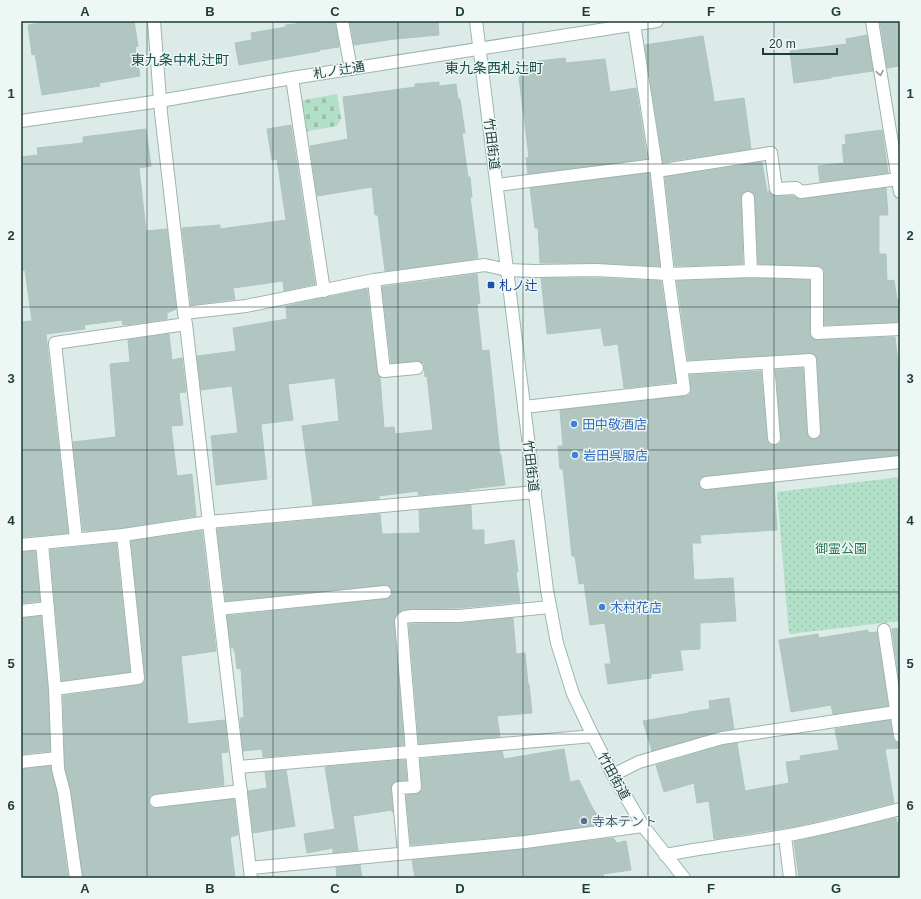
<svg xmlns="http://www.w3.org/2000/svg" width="921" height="899" font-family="Helvetica,'Noto Sans JP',sans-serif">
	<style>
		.cemetery { fill: url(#cemetery-stones) }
		.park { fill: url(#park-dots) }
		.building { fill: #b1c5c1; stroke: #aec5c0 }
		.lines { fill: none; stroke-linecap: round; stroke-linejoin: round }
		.service-casing { stroke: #9fb3b0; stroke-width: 14 }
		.minor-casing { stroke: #9fb3b0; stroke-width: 14 }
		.tertiary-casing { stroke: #9fb3b0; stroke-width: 14 }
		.secondary-casing { stroke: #9ab8b3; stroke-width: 14 }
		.service { stroke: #fff; stroke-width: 12 }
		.minor { stroke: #fff; stroke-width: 12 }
		.tertiary { stroke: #fff; stroke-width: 12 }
		.secondary { stroke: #fff; stroke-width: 12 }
		.oneway { stroke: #8e9d9c }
		.grid { fill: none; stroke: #1d3b3a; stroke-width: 1; stroke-opacity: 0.55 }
		.transit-dot { fill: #1a4fb4; stroke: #edf7f4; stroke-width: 1.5 }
		.shop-dot { fill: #3f7fe0; stroke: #edf7f4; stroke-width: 1.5 }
		.service-dot { fill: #5c6f8a; stroke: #edf7f4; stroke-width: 1.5 }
		.labels { text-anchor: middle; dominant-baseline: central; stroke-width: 3; stroke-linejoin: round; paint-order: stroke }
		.street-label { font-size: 13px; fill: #1d3b3a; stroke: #edf7f4 }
		.transit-label { font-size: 13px; fill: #164399; stroke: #edf7f4; text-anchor: start }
		.shop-label { font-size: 13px; fill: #366cbe; stroke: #edf7f4; text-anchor: start }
		.park-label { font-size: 13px; fill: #227655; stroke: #edf7f4 }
		.service-label { font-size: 13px; fill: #4e5e75; stroke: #edf7f4; text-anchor: start }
		.neighbourhood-label { font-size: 14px; fill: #174f4e; stroke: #edf7f4 }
		.neatline { fill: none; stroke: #1d3b3a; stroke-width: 1.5 }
		.grid-label { font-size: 13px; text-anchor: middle; font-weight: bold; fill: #1d3b3a }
	</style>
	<defs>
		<pattern id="cemetery-stones" width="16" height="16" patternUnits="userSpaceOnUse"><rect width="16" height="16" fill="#b2dfc8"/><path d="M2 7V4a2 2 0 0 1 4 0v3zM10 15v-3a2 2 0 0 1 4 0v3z" fill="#99c0ad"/></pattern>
		<pattern id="park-dots" width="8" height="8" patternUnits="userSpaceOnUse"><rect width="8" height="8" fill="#b2dfc8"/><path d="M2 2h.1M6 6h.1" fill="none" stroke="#99c0ad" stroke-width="1.8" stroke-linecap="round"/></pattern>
	</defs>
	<rect width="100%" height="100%" fill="#dcebe7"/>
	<path class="cemetery" d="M337,94L341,118L337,126L303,132L299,101Z"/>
	<path class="park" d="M900,477V621L789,634L777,492Z"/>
	<path class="building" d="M52,21H134L138,46L135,47L140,76L99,83L100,86L42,95L35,54L32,55L28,25Z
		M296,21H335L339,47L319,50L320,51L303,54L239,65L235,43L252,40L251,33L286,27L285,25L296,24Z
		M350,21H438L439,35L395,39L354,45Z
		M880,21H900V66L887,68Z
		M867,35L873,71L831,77V78L794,83L790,51L847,44L846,39Z
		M703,36L713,93L714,102L744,98L751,149L663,162L645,45Z
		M565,58L566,63L605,59L610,92L636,88L647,159L528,174L526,158L529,157L519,78L530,62Z
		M439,82V86L456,84L458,99H460L465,133H462L468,177H470L472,197H470L478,258H475V259L385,271L378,215H375L372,187L317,196L310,146L348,139L343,97L415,87V84Z
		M291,125L315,284L284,291L283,281L233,288L235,299L191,305L182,228L220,225V229L286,220L277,159L272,160L267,129Z
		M146,129L151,166L139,168L146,231L167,229L176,309L167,313V319L126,325V324L123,325L122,320L84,325L85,329L46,334L68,533L22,537L21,531V322L32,321L25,270L21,271V157L38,155L37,148L83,143V137Z
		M882,130L888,173L820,182L818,166L844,163L842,145L846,144L845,135Z
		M762,162L767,192L769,191L773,196H794L799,199H802L886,188L888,215H879V254H886L887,281L894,280L897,300H900V322L824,325V270L821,267L817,266L758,264L755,198L754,194L751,191H747L744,192L742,194L741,198L743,264L675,266L665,177Z
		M649,173L660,266L596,263H540L538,228H535L530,188Z
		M477,274L480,303L477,304L482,351L489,350L500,455H501L505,485L470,489V490L418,495V491L379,496V499L313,505L302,426L339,421L335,378L288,384L293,420L261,424L267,479L216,485L211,436L238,433L232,386L201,390L197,356L236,351L233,328L287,319L286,306L322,298H325L329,297L367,289L377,372L380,377L384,428L394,427L395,434L433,430L427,376L425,377L424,363L416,361L391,363L382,287Z
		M541,278H596L661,281L676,382L624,388L618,344L604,346L601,328L547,334Z
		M751,278L810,280V333L811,337L814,340H817L895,337L900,380V455L705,476L701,477L699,480V483L700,487L703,490H706L774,483L777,530L700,535L701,543H692L694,580L733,578L736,621L700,623V649L680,650L683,670L651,674V678L608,684L605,664H611L605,623L590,625L584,583L579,584L575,556H572L563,469H560L558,446H563L560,410L685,396L689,395L691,392L690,375L761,371L767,439L768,442L770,445H775L779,444L781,442V437L776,370L803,368L807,433L808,436L811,439H815L818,438L821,435V432L817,360L816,356L814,354L810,353L688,360L677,281Z
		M169,334L172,360L182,358L186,392L179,393L183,425L171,426L177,476L192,474L196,516L122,528L83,531L73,442L116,437L110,364L130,362L128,340Z
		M471,505L472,530H484V545L514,540L518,572H516L520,602L459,608L411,609L401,611L396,615L394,622L404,745L263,757L262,749L243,751L240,718H244L241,668L237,669L235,651L234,652V648H231L227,616L386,599L389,598L392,595V591L391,588L388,585H384L226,601L217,529L380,514L382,534L420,533L419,510Z
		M202,531L216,651L181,656L188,724L225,720L228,752L221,753L224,785L155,794L151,795L149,798V801L150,806L153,808H157L234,799L238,835L230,837L235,878H83L71,791L65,768L63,696L139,685L143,684L145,681V677L131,541Z
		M116,543L130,672L62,681L50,550Z
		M35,551L40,601L22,603L21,594V555H24L23,552Z
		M41,616L48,689L50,751L21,754V621H24L23,618Z
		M513,618L516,654L525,653L528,684H529L532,713L497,716L500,737L419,744L409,624L460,623Z
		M900,628V686L892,629Z
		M868,630V633L877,632L888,706L833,714L831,705L791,712L779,640L818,634L819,638Z
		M729,698L734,729L720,731L652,751L643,721L689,713V712L710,709L709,701Z
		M890,720L893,738L894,741L897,743H900V748L885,749L894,803L840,816L797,826L714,839L709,801L697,803L694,783L664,792L656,765L724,745L737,743L745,791L789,783L786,762L801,760L800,756L839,750L835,729Z
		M564,749L570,782L579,780L592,807L603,824L524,835L411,845L406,795L416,794L419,793L422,790V786L420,759L502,751L504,759Z
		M405,760L407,780L397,781L394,782L391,785V789L393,812H392V810L353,816L358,850L333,853V848L307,853L304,834L335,829L325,767Z
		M50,766L57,793L68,878H21V769Z
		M286,770L295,826L253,833L248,791L267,788L265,772Z
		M896,818L897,823L900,822V878H799L794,842L829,834Z
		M613,838L617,843L626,841L631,870L603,874L604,878H415L412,860L526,849Z
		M360,865L362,878H337L336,867Z"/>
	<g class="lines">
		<defs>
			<path id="service" d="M342,21L351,69
				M771,153L776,189L796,188L801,192L898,179
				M768,363L774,438
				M681,368L810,360L814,432
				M706,483L900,462
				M219,609L385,592
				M55,689L138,678L123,535
				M21,762L57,758
				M238,767L593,736
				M156,801L241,791
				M404,853L398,788L415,787L401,621L402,619L405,617L412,616H459L550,607"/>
			<path id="minor" d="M154,21L161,113L184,313L186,324L219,609L251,878
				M872,21L900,192
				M292,78L324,291
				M657,171L771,153
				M497,185L656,165
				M748,198L751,271
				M374,280L384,371L417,368
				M184,313L246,306L374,280L485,265L507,270L534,271L596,270L668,274L751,271L817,273V333L900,329
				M524,407L684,389L668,274L656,165L634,24
				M76,539L55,343L186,324
				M42,543L55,689L58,769L64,792L76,878
				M21,545L123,535L209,522L535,492
				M21,611L48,608
				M884,630L900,736
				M613,775L639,762L722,738L896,712
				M785,836L790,878
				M665,855C705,847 744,843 784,836C823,829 861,819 900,809
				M250,868L525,842L643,826"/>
			<path id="tertiary" d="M21,121L160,101L292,78L657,21"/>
			<path id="secondary" d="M476,21L547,590L557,643L573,694L593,736L613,775L643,826L684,878"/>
		</defs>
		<use href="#service" class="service-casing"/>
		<use href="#minor" class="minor-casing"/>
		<use href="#tertiary" class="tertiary-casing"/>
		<use href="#secondary" class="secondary-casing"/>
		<use href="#service" class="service"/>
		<use href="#minor" class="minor"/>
		<use href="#tertiary" class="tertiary"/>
		<use href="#secondary" class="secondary"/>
	</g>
	<defs><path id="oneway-chevron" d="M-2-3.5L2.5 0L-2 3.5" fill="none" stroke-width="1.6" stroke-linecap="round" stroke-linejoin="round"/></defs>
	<use class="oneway" href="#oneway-chevron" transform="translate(880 73) rotate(80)"/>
	<path class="grid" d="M147,21V878M273,21V878M398,21V878M523,21V878M648,21V878M774,21V878M21,164H900M21,307H900M21,450H900M21,592H900M21,734H900"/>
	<rect class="transit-dot" x="487" y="281" width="8" height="8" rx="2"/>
	<g class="shop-dot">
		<circle cx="574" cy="424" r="4"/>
		<circle cx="575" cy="455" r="4"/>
		<circle cx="602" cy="607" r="4"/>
	</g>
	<circle class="service-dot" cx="584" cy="821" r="4"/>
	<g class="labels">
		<g class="street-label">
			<text transform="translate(339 70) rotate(-9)">札ノ辻通</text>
			<text transform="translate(492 144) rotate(83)">竹田街道</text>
			<text transform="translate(531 466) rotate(83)">竹田街道</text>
			<text transform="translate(614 776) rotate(61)">竹田街道</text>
		</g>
		<g class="transit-label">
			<text x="499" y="285">札ノ辻</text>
		</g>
		<g class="shop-label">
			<text x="582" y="424">田中敬酒店</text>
			<text x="583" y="455">岩田呉服店</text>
			<text x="610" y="607">木村花店</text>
		</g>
		<g class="park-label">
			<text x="841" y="548">御霊公園</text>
		</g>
		<g class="service-label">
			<text x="592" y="821">寺本テント</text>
		</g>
		<g class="neighbourhood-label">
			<text x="180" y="60">東九条中札辻町</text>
			<text x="494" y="68">東九条西札辻町</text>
		</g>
	</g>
	<rect width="921" height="899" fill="none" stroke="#edf7f4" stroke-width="44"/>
	<path d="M763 48v6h74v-6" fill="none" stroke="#1d3b3a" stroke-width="2"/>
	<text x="769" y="48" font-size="12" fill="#1d3b3a" stroke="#edf7f4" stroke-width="3" paint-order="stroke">20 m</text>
	<rect x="22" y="22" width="877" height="855" class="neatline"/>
	<g class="grid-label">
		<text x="85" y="16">A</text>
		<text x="210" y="16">B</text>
		<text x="335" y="16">C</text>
		<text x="460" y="16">D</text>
		<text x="586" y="16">E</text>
		<text x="711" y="16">F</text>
		<text x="836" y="16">G</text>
		<text x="11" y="98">1</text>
		<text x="910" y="98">1</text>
		<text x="11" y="240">2</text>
		<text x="910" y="240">2</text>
		<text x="11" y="383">3</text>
		<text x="910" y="383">3</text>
		<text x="11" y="525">4</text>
		<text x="910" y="525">4</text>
		<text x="11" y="668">5</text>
		<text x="910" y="668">5</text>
		<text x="11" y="810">6</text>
		<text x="910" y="810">6</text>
		<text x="85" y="893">A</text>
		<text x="210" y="893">B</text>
		<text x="335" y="893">C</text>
		<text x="460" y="893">D</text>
		<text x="586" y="893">E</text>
		<text x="711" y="893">F</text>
		<text x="836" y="893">G</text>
	</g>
</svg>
